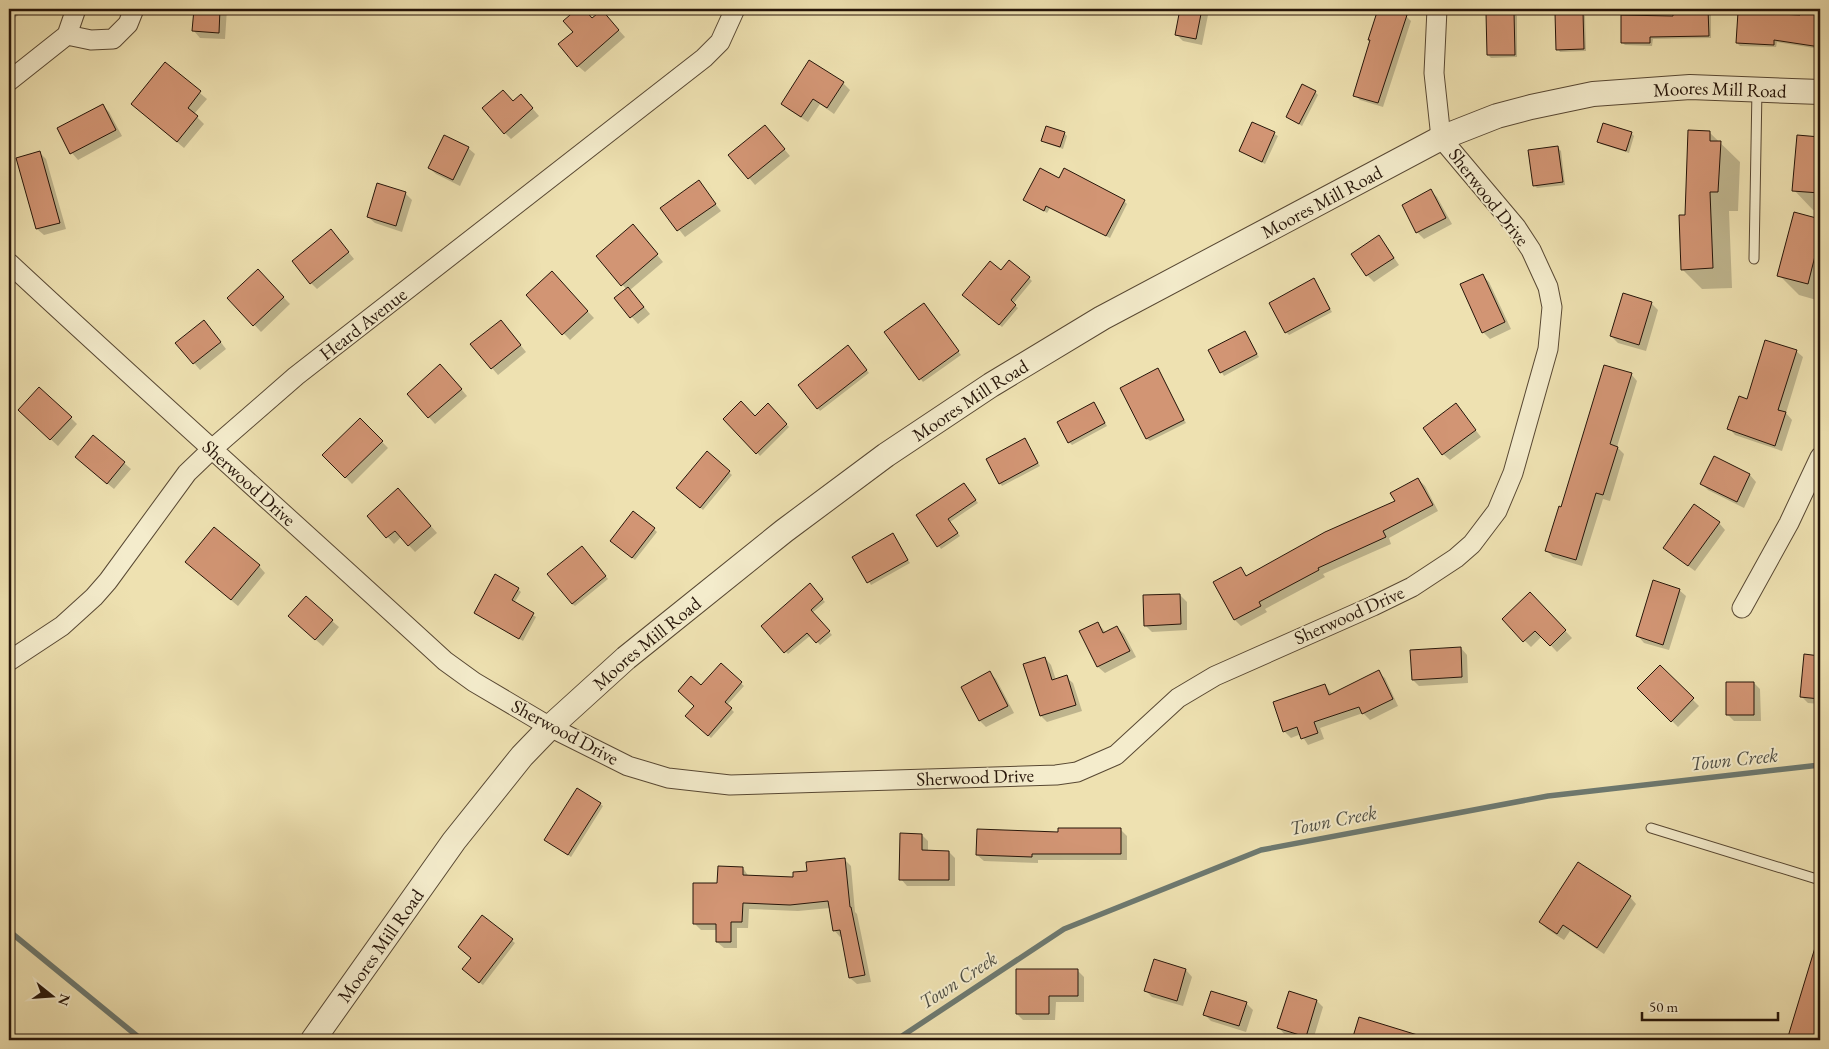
<svg xmlns="http://www.w3.org/2000/svg" width="1829" height="1049" font-family="'EB Garamond',serif">
	<style>
		.shadow { fill: #0003 }
		.lines { fill: none; stroke-linecap: round; stroke-linejoin: round }
		.stream { stroke: #6d7970; stroke-width: 5.5 }
		.building { fill: #d29574; stroke: #261509 }
		.service-casing { stroke: #584833; stroke-width: 11 }
		.minor-casing { stroke: #584833; stroke-width: 21 }
		.tertiary-casing { stroke: #584833; stroke-width: 26 }
		.service { stroke: #f4eccc; stroke-width: 9 }
		.minor { stroke: #f4eccc; stroke-width: 19 }
		.tertiary { stroke: #f4eccc; stroke-width: 24 }
		.labels { text-anchor: middle; dominant-baseline: central; stroke-width: 4; stroke-linejoin: round; paint-order: stroke }
		.street-label { font-size: 19px; fill: #261509; stroke: #f4eccc }
		.water-label { font-size: 20px; font-style: italic; fill: #4f4f45; stroke: #f4eccc }
	</style>
	<rect width="100%" height="100%" fill="#eee1b1"/>
	<filter id="stains"><feTurbulence type="fractalNoise" baseFrequency=".004" numOctaves="4"/><feColorMatrix values="0 0 0 0 .2 0 0 0 0 .09 0 0 0 0 .02 0 0 0 .5 -.17"/></filter>
	<radialGradient id="worn" r=".72"><stop offset=".6" stop-color="#630" stop-opacity="0"/><stop offset="1" stop-color="#630" stop-opacity=".3"/></radialGradient>
	<path class="shadow" d="M9,9H25L9,23Z
		M195,9H227L225,39L200,38L194,31Z
		M579,9H583L593,19L608,18L625,37L585,72L578,66L575,32L565,21Z
		M1181,9H1202L1208,15L1202,45L1183,41L1176,34Z
		M1379,9L1406,16L1411,21L1383,107L1360,100L1355,95L1372,41L1370,39Z
		M1675,9H1708L1711,12V38L1653,39L1652,46L1625,45L1622,42L1675,17Z
		M1514,13L1517,16V57L1491,58L1488,55Z
		M1582,13L1585,16L1586,51L1560,52L1558,49Z
		M1802,14L1820,16V49L1777,42L1776,47L1740,46L1737,43L1801,16Z
		M165,64L207,99L194,114L204,124L184,148L139,110Z
		M843,83L850,90L834,114L820,104L808,122L789,110L783,103Z
		M1315,92L1318,95L1302,126L1287,117Z
		M513,102H527L539,116L511,139L505,133Z
		M102,105L109,112L122,136L78,160L72,153Z
		M1253,123L1278,136L1265,164L1240,151Z
		M765,126L790,156L755,185L730,155Z
		M1709,132L1740,162L1738,211H1729L1732,288L1702,289L1682,269L1686,216Z
		M1064,133L1067,136L1063,149L1046,143L1043,140Z
		M1631,133L1634,136L1629,153L1601,144L1598,141Z
		M1798,136L1820,138V210H1813L1794,190Z
		M468,148L475,154L460,186L436,174L429,168Z
		M1558,148L1561,151L1565,185L1537,188L1534,185Z
		M40,153L46,159L66,229L44,235L37,229Z
		M1060,180L1124,201L1127,204L1110,238L1050,208L1047,213L1025,200Z
		M698,182L721,211L685,237L662,208Z
		M1431,191L1437,197L1452,224L1424,239L1418,233L1403,206Z
		M405,193L412,200L402,232L375,223L368,217Z
		M1795,213L1820,220V301L1799,295L1779,275Z
		M639,233L663,262L630,290L650,314L638,324L616,299L627,290L598,256Z
		M1379,237L1385,244L1399,265L1374,282L1367,275Z
		M337,238L354,259L317,289L311,283Z
		M258,271L290,304L261,332L229,298Z
		M1001,272L1029,278L1032,281L1013,304L1018,308L1002,327L967,298Z
		M1482,275L1489,282L1511,329L1490,339L1483,332Z
		M558,280L594,318L570,340L528,296Z
		M1314,280L1332,312L1289,335L1286,332Z
		M1652,304L1658,310L1646,351L1618,343L1611,336Z
		M927,308L961,355L923,382L886,333Z
		M210,328L226,349L200,370L177,343Z
		M507,328L526,352L498,375L492,368Z
		M1245,332L1259,357L1224,376L1209,351Z
		M851,350L869,373L820,411L800,386Z
		M1796,351L1803,357L1786,413L1792,420L1782,451L1735,435L1729,428L1748,400Z
		M9,369L13,373L12,398L9,397Z
		M447,372L467,396L435,424L408,394Z
		M1160,373L1186,423L1150,441L1147,439Z
		M1631,374L1637,381L1617,447L1624,454L1610,501L1603,499L1582,566L1553,557L1546,550L1561,508Z
		M1094,403L1107,426L1072,445L1069,442Z
		M768,405L789,427L760,456L725,419L755,417Z
		M1456,405L1481,437L1450,460L1443,454Z
		M27,417L71,418L77,424L58,446Z
		M360,419L388,448L352,484L324,455Z
		M94,437L131,469L114,489L83,464Z
		M1025,439L1040,466L1002,486L1000,483Z
		M707,453L732,475L703,510L681,491Z
		M1714,458L1750,475L1756,482L1744,508L1708,490L1702,484Z
		M1418,479L1425,486L1438,511L1389,538L1391,544L1323,574L1325,577L1265,609L1267,612L1241,626L1235,620L1215,582L1240,569L1248,577L1396,502Z
		M964,484L978,503L950,522L960,536L941,549L918,515Z
		M405,496L437,533L415,552L401,537L394,544L369,516Z
		M1719,523L1725,530L1695,571L1664,548Z
		M654,529L657,532L635,560L614,544Z
		M893,535L910,563L871,585L854,557Z
		M585,550L608,579L575,606L572,604Z
		M259,566L265,573L238,606L193,568Z
		M809,585L825,602L812,613L832,635L820,645L811,635L788,654L763,627Z
		M518,589L521,592L514,603L536,617L523,641L475,613Z
		M1679,590L1686,596L1669,650L1644,643L1638,636Z
		M1530,594L1572,638L1557,652L1542,636L1531,647L1503,619Z
		M1180,595L1187,602V630L1152,632L1145,625Z
		M332,621L339,627L323,646L296,623Z
		M1098,623L1106,633L1117,627L1124,634L1136,657L1105,673L1098,667L1081,632Z
		M1461,648L1467,655L1468,683L1419,686L1413,680Z
		M1805,656L1820,657V704L1808,703L1801,696Z
		M1045,658L1051,665L1056,680L1066,677L1073,683L1082,711L1047,722L1041,716Z
		M721,665L744,686L727,705L734,712L711,738L687,716L696,706L701,687Z
		M1660,667L1699,706L1678,727L1639,688Z
		M1378,672L1385,678L1398,706L1370,720L1363,713L1320,728L1324,739L1308,745L1301,734L1291,738L1284,731L1325,685L1332,694Z
		M990,673L996,679L1014,713L986,727L980,721L962,687Z
		M1754,683L1760,689L1761,721H1734L1727,714Z
		M600,804L603,806L571,857L546,840Z
		M1120,829L1127,836V860H1038V863L984,861L977,855L1059,833Z
		M922,835L928,841V852H949L955,858V886H907L901,879Z
		M845,860L851,866L855,912L857,914L871,982L857,984L850,978L842,936L840,937L834,930L830,908L798,911L749,909L748,928H737V948H724L717,942L718,930H701L694,923L718,885L743,868L749,877L795,879Z
		M1630,897L1636,904L1604,954L1570,931L1564,940L1547,929L1540,922Z
		M482,917L515,943L483,985L466,972L472,958Z
		M1155,961L1186,970L1192,977L1183,1006L1152,997L1145,990Z
		M1811,965L1820,968V1040H1788Z
		M1077,970L1084,977V1002H1056L1055,1020H1023L1017,1014Z
		M1317,1001L1323,1007L1313,1040H1304L1285,1035L1279,1028Z
		M1246,1003L1253,1010L1246,1032L1211,1021L1205,1015Z
		M1360,1018L1408,1038V1040H1353Z"/>
	<g class="lines">
		<path class="stream" d="M9,931L142,1040
			M896,1040L1064,929L1261,850L1548,796L1820,765"/>
	</g>
	<path class="building" d="M194,9H220L219,33L192,31Z
		M577,9H584L592,18L602,10L619,30L577,67L558,44L573,32L563,21Z
		M1180,9H1202L1196,39L1175,35Z
		M1378,9H1385L1407,15L1378,103L1353,96L1370,40H1368Z
		M1673,9H1708L1709,36L1650,37V43H1621V15L1673,16Z
		M1514,12L1515,55H1487L1486,13Z
		M1583,12L1584,49L1556,50L1555,13Z
		M1738,12L1800,15V12L1820,15V47L1774,40V45L1736,43Z
		M809,60L844,82L827,108L813,99L801,117L781,104Z
		M165,62L201,91L188,108L198,116L177,142L131,104Z
		M1302,84L1316,91L1299,124L1286,117Z
		M503,90L513,101L521,94L533,108L504,134L482,108Z
		M103,104L116,130L70,154L57,128Z
		M1252,122L1275,132L1262,162L1239,151Z
		M1603,123L1632,132L1626,151L1597,142Z
		M765,125L785,149L748,179L728,155Z
		M1046,126L1065,132L1060,147L1041,141Z
		M1688,130L1710,131V141H1721L1718,192H1710L1713,268L1681,270L1679,215H1685Z
		M444,135L469,147L453,180L428,168Z
		M1797,135L1820,137V193L1792,191Z
		M1558,146L1563,182L1533,186L1528,150Z
		M40,151L60,223L36,229L16,158Z
		M1040,168L1059,178L1064,168L1125,200L1106,236L1046,206L1044,211L1023,200Z
		M699,180L716,204L677,231L660,208Z
		M377,183L406,192L396,226L367,217Z
		M1431,189L1446,218L1416,233L1402,205Z
		M1794,212L1820,219V236L1808,284L1777,276Z
		M633,224L658,254L621,286L596,256Z
		M331,229L349,252L310,284L292,261Z
		M1379,235L1394,258L1366,276L1351,254Z
		M1009,260L1030,277L1011,300L1016,305L999,325L962,295L990,261L1001,270Z
		M258,269L284,297L253,326L227,298Z
		M552,271L588,311L562,335L526,295Z
		M1483,274L1505,322L1482,333L1460,284Z
		M1314,278L1330,309L1285,333L1269,303Z
		M628,287L644,307L630,318L614,298Z
		M1623,293L1652,302L1639,345L1610,336Z
		M924,303L959,351L919,380L884,332Z
		M204,320L221,342L193,364L175,343Z
		M501,320L521,345L491,369L470,344Z
		M1245,331L1257,354L1220,373L1208,350Z
		M1765,340L1797,350L1778,410L1786,412L1775,446L1727,429L1739,396L1747,399Z
		M848,345L867,370L817,409L798,385Z
		M440,364L462,389L428,418L407,394Z
		M1604,365L1632,373L1610,444L1618,447L1603,495L1596,493L1576,560L1545,551L1559,506L1561,507Z
		M1158,368L1184,420L1146,439L1120,388Z
		M39,387L72,417L50,440L18,410Z
		M741,401L755,416L768,403L787,424L756,454L723,419Z
		M1094,402L1105,423L1068,443L1057,422Z
		M1456,403L1476,430L1442,455L1423,428Z
		M360,418L383,441L345,478L322,455Z
		M93,435L125,462L107,484L75,457Z
		M1025,438L1038,463L999,484L986,459Z
		M707,451L730,471L700,508L676,488Z
		M1714,456L1750,474L1737,502L1700,484Z
		M1418,478L1433,505L1383,531L1386,537L1318,568L1319,570L1259,602L1261,606L1234,620L1213,582L1241,567L1246,576L1325,532L1395,501L1390,493Z
		M964,483L976,500L948,519L958,533L937,547L916,515Z
		M398,488L431,526L408,546L395,531L386,538L367,516Z
		M1694,504L1720,522L1688,566L1663,548Z
		M633,511L655,528L632,558L610,541Z
		M214,527L260,565L231,600L185,562Z
		M893,533L908,560L867,583L852,557Z
		M582,546L606,576L572,604L547,574Z
		M495,574L519,588L512,600L534,613L519,639L474,613Z
		M1653,580L1680,589L1663,645L1636,636Z
		M810,583L823,599L811,610L830,631L816,643L807,633L784,653L761,626Z
		M1530,592L1566,630L1550,646L1535,631L1523,642L1502,619Z
		M1180,594L1181,624L1144,626L1143,595Z
		M306,596L333,620L315,640L288,616Z
		M1098,622L1103,633L1117,626L1130,651L1097,667L1079,631Z
		M1461,647L1462,677L1412,680L1410,650Z
		M1804,654L1820,656V699L1800,697Z
		M1045,657L1052,680L1067,675L1076,705L1040,716L1023,664Z
		M721,663L742,682L725,702L732,708L708,736L685,716L694,706L678,691L691,676L701,685Z
		M1660,665L1694,698L1671,722L1637,688Z
		M1379,670L1393,699L1362,714L1359,707L1314,722L1318,733L1301,739L1297,727L1283,732L1273,702L1325,684L1329,695Z
		M990,671L1008,706L979,721L961,687Z
		M1726,682H1754V715H1726Z
		M577,788L601,803L568,855L544,840Z
		M1058,828H1121V854H1032V857L976,855L977,829L1058,832Z
		M900,833L922,834V850L949,851V880H899Z
		M845,858L850,907H851L865,975L849,978L840,930L833,931L828,901L790,905L743,903L742,922H731V942H716V924H693V883H717L718,866L743,867V875L793,877V872L807,871L806,862Z
		M1578,862L1631,896L1597,948L1563,925L1557,934L1539,922Z
		M482,915L513,939L479,983L462,969L471,958L458,947Z
		M1817,941L1820,942V1040H1787Z
		M1154,959L1186,969L1177,1001L1144,991Z
		M1016,969H1078V996H1049V1014H1016Z
		M1211,991L1247,1002L1239,1026L1203,1015Z
		M1289,991L1317,1000L1306,1037L1277,1028Z
		M1359,1017L1424,1037V1040H1352Z"/>
	<g class="lines">
		<defs>
			<path id="service" d="M1754,259L1757,89
				M1651,828L1820,880"/>
			<path id="minor" d="M76,9L67,35L91,40L113,39L128,24L134,9
				M9,81L67,35
				M9,263C153,397 300,528 445,661L474,682L550,727L628,766L668,778L730,785L1056,775L1077,772L1116,755L1178,698L1215,676L1373,606L1412,587L1456,558L1472,544L1497,511L1513,473L1548,349L1552,307L1548,287L1531,250L1516,227L1441,138L1434,73L1437,9
				M1742,608L1789,523L1820,457
				M9,661L62,626L94,597L108,581L187,473L211,450L296,376L704,58L720,42L735,9"/>
			<g id="tertiary">
				<path id="s1" d="M313,1040L454,841L522,756L550,727L626,658L784,531L886,455L991,385L1102,318L1441,138L1497,116L1531,107L1593,94L1690,87L1820,92"/>
			</g>
		</defs>
		<use href="#service" class="service-casing"/>
		<use href="#minor" class="minor-casing"/>
		<use href="#tertiary" class="tertiary-casing"/>
		<use href="#service" class="service"/>
		<use href="#minor" class="minor"/>
		<use href="#tertiary" class="tertiary"/>
	</g>
	<g class="labels">
		<g class="street-label">
			<text stroke="none"><textPath href="#s1" startOffset="1751">Moores Mill Road</textPath></text>
			<text transform="translate(1489 197) rotate(52)">Sherwood Drive</text>
			<text stroke="none"><textPath href="#s1" startOffset="1330">Moores Mill Road</textPath></text>
			<text transform="translate(363 324) rotate(-38)">Heard Avenue</text>
			<text stroke="none"><textPath href="#s1" startOffset="926">Moores Mill Road</textPath></text>
			<text transform="translate(249 483) rotate(42)">Sherwood Drive</text>
			<text transform="translate(1349 615) rotate(-24)">Sherwood Drive</text>
			<text stroke="none"><textPath href="#s1" startOffset="521">Moores Mill Road</textPath></text>
			<text transform="translate(565 732) rotate(28)">Sherwood Drive</text>
			<text transform="translate(975 777) rotate(-2)">Sherwood Drive</text>
			<text stroke="none"><textPath href="#s1" startOffset="116">Moores Mill Road</textPath></text>
		</g>
		<g class="water-label">
			<text transform="translate(1734 759) rotate(-6)">Town Creek</text>
			<text transform="translate(1333 820) rotate(-11)">Town Creek</text>
			<text transform="translate(958 980) rotate(-33)">Town Creek</text>
		</g>
	</g>
	<rect width="1829" height="1049" fill="none" stroke="#eee1b1" stroke-width="30"/>
	<rect x="10" y="10" width="1809" height="1029" fill="none" stroke="#261509" stroke-width="2.5"/>
	<rect x="15" y="15" width="1799" height="1019" fill="none" stroke="#261509"/>
	<g transform="translate(52 996) rotate(107)" stroke="#f4eccc" stroke-width="4" paint-order="stroke">
	<path d="M0-4L9 19L0 12L-9 19Z" fill="#261509"/>
	<text y="-8" font-size="14" font-weight="bold" text-anchor="middle" fill="#261509">N</text>
	</g>
	<path d="M1642 1012v8h136v-8" fill="none" stroke="#261509" stroke-width="2.5"/>
	<text x="1649" y="1012" font-size="15" fill="#261509" stroke="#f4eccc" stroke-width="4" paint-order="stroke">50 m</text>
	<rect width="100%" height="100%" filter="url(#stains)"/>
	<rect width="100%" height="100%" fill="url(#worn)"/>
</svg>
